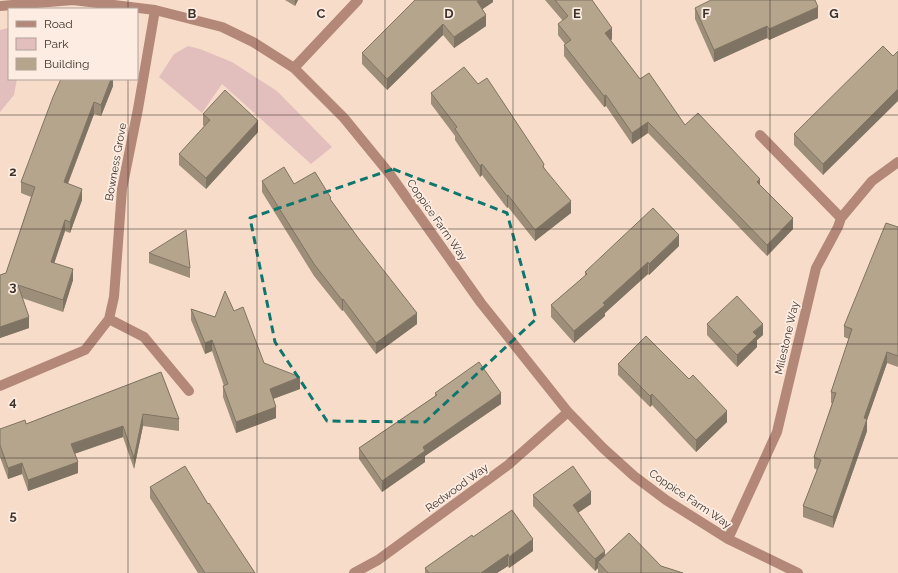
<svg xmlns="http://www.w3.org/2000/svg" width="898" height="573" font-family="Raleway,sans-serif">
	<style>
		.green { fill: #e2bfbd }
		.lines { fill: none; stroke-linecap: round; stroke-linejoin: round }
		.minor { stroke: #b38879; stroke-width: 10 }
		.wall { fill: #9c8e79 }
		.shaded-wall { fill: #7f7463 }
		.building { fill: #b5a58d; stroke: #7f7463 }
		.marked { fill: none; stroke: #0f766e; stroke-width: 3; stroke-dasharray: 8 5; stroke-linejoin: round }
		.grid { fill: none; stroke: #3e342c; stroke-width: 1; stroke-opacity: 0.55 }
		.labels { text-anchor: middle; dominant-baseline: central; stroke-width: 3.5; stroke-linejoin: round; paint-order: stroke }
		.street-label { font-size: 11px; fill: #3e342c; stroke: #fcece1 }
		.grid-label { font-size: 13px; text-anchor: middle; font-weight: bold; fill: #3e342c; stroke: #fcece1; stroke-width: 3.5; stroke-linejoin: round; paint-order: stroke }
	</style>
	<rect width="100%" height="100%" fill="#f7ddc9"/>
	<path class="green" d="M8,28L9,79H17L14,95L0,112V30Z
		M188,46L200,49L232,62L277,91L332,147L311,164L222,84L202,113L159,77L174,54Z"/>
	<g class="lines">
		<path class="minor" d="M0,6L73,0L155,10L222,27L253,42L294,68L344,118L389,173L481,303L568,412L603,448L634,476L666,500L728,539L798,573
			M294,68L358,0
			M760,135L841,218
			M109,319L144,337L189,391
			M0,386L85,350L109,319L114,297L122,189L138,109L155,10
			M728,539L777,432L816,268L838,227L841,218L872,181L898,162
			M354,573L378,560L508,465L568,412"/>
	</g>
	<path class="wall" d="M285,0H298L295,6Z
		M493,0V2L482,9L486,26L454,48L443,35L387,90L362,64V53Z
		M545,0H592L612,39L611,41L640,79L685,125L760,185L793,229L767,256L648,133L632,144L606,106L604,107L564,56V45L565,44L558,35V24L563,21Z
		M695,8L818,18L769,40L767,38L714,62L695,19Z
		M893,56L823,175L794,145V134Z
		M113,79V86L101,116L94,114L68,184L82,200L70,233L65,231L54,263L73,280L63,312L22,298L29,328L0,338V275L6,273L31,197L21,193V182Z
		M431,93L544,167L571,213L535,241L508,207L507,208L482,175L480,177L455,140V136L431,104Z
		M203,114L258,132L206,189L179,165V154L204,127L203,125Z
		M262,181L294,184L331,201L417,324L376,354L343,310L342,311L314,276L262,192Z
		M898,227V367L887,363L867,419V431L833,528L803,517V506L817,470L814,468V457L832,403H831V392L849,339L844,337V326Z
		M679,246L649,275L648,274L605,313V316L574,343L551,317V305L585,276V272Z
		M149,253L190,268V278L149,263Z
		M191,309L215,317L234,311L264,363L300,389L273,399L276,418L236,433L223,397V386H224L212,351L205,354L191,320Z
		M707,324L763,335L757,340V347L737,367L707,335Z
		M618,364L727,422L696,452L652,405L650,407L618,375Z
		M161,372L179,419V431L143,426L134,469L123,437L74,454L78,473L28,491L22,474L8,479L0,457V429L26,424Z
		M435,393L501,404L425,456V462L382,492L359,459V448L435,396Z
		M150,487L208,504L255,573H198L150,498Z
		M533,495L591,504L578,513L605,556L661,566L683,573H598V568L595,571L533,506Z
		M473,537L533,551L509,568L508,566L497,573H425V568Z"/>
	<path class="shaded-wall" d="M295,0H298L295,6Z
		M479,0H493V2L477,13V1Z
		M818,7V18L769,40V29Z
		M486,15V26L454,48V37Z
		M443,24V35L387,90V79Z
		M767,26V38L714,62V50Z
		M612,28V39L605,45V33Z
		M111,79H113V86L101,116V105Z
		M898,89V101L823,175V164Z
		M606,95V106L604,107V96Z
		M94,102V114L64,193V182Z
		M258,121V132L206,189V178Z
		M648,122V133L632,144V133Z
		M482,164V175L480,177V166Z
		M760,179V190L757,182Z
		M82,189V200L70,233V222Z
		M508,195V207L507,208V196Z
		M571,201V213L535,241V230Z
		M793,218V229L767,256V245Z
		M65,220V231L51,273V262Z
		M679,235V246L649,275V264Z
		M648,262V274L605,313V316L574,343V331L603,303Z
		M73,269V280L63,312V300Z
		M343,299V310L342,311V300Z
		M417,313V324L376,354V343Z
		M29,317V328L0,338V327Z
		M763,324V335L757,340V347L737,367V355L753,332Z
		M212,340V351L205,354V343Z
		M887,352V363L864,429V418Z
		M300,377V389L270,400V389Z
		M501,393V404L425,456V462L382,492V481L423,447Z
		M652,394V405L650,407V396Z
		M276,407V418L236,433V422Z
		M727,411V422L696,452V440Z
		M143,414V426L134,469V458Z
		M867,419V431L833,528V517Z
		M123,426V437L71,455V444Z
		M78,462V473L28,491V480Z
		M22,463V474L8,479V468Z
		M591,492V504L573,516V505Z
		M533,539V551L509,568V557Z
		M605,551V562H598V568L595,571V559Z
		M508,554V566L497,573H481Z"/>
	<path class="building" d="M415,0H479L477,1L486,15L454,37L443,24L387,79L362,53Z
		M555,0H592L612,28L605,33L640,79L649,73L685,125L698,113L760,179L757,182L793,218L767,245L648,122L632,133L606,95L604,96L564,45L571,40L558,24L568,16Z
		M711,0H815L818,7L769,29L767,26L714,50L695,8Z
		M883,46L893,56L898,51V89L823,164L794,134Z
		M464,67L478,84L487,78L544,164L543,167L571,201L535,230L508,195L507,196L482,164L480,166L455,129L457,127L431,93Z
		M61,79H111L101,105L94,102L64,182L82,189L70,222L65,220L51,262L73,269L63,300L18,285L29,317L0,327V275L6,273L35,187L21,182L53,97Z
		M225,90L258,121L206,178L179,154L210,120L203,114Z
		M284,167L294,184L315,172L331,198L330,199L359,239L417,313L376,343L343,299L342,300L314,264L262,181Z
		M653,208L679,235L649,264L648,262L603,303L605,305L574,331L551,305L587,274L585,272Z
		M886,223L898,227V356L887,352L864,418L867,419L833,517L803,506L821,460L814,457L836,393L831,392L852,329L844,326Z
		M186,230L190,268L149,253Z
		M225,291L234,311L243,307L264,363L300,377L270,389L276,407L236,422L223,386L228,384L212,340L205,343L191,309L215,317Z
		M737,296L763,324L753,332L757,336L737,355L707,324Z
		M646,336L689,379L693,375L727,411L696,440L652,394L650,396L618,364Z
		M479,362L501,393L423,447L425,451L382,481L359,448L437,395L435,393Z
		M161,372L179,419L143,414L134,458L123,426L71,444L78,462L28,480L22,463L8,468L0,445V429L25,420L26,424Z
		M185,466L208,504L209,503L255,573H205L150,487Z
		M573,466L591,492L573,505L605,551L595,559L533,495Z
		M512,510L533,539L509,557L508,554L481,573H429L425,568L472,535L473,537Z
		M629,533L661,566L683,573H608L598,562Z"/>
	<path class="marked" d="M393,169L507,213L536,319L425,422L327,421L275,342L250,218Z"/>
	<path class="grid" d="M128,0V9M257,0V573M385,0V573M513,0V573M641,0V573M770,0V573M128,79V573M0,115H898M0,229H898M0,344H898M0,458H898"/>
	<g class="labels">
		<g class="street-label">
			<text transform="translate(116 162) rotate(-80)">Bowness Grove</text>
			<text transform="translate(437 220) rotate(55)">Coppice Farm Way</text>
			<text transform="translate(787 338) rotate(-77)">Milestone Way</text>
			<text transform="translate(457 488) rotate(-36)">Redwood Way</text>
			<text transform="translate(690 499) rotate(34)">Coppice Farm Way</text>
		</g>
	</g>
	<g class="grid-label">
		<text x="192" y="18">B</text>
		<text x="321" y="18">C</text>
		<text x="449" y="18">D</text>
		<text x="577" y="18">E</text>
		<text x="706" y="18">F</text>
		<text x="834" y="18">G</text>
		<text x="13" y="176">2</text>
		<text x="13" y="291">3</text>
		<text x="13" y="406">4</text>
		<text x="13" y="520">5</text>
	</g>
	<rect x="8" y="8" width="130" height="72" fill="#fcece1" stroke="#b0a299"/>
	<rect x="16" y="21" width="20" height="6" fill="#b38879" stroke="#b0a299"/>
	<text x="44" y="28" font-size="12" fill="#3e342c">Road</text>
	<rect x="16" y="38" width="20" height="12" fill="#e2bfbd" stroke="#b0a299"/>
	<text x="44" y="48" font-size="12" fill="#3e342c">Park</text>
	<rect x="16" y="58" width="20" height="12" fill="#b5a58d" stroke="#b0a299"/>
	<text x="44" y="68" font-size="12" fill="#3e342c">Building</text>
</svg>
